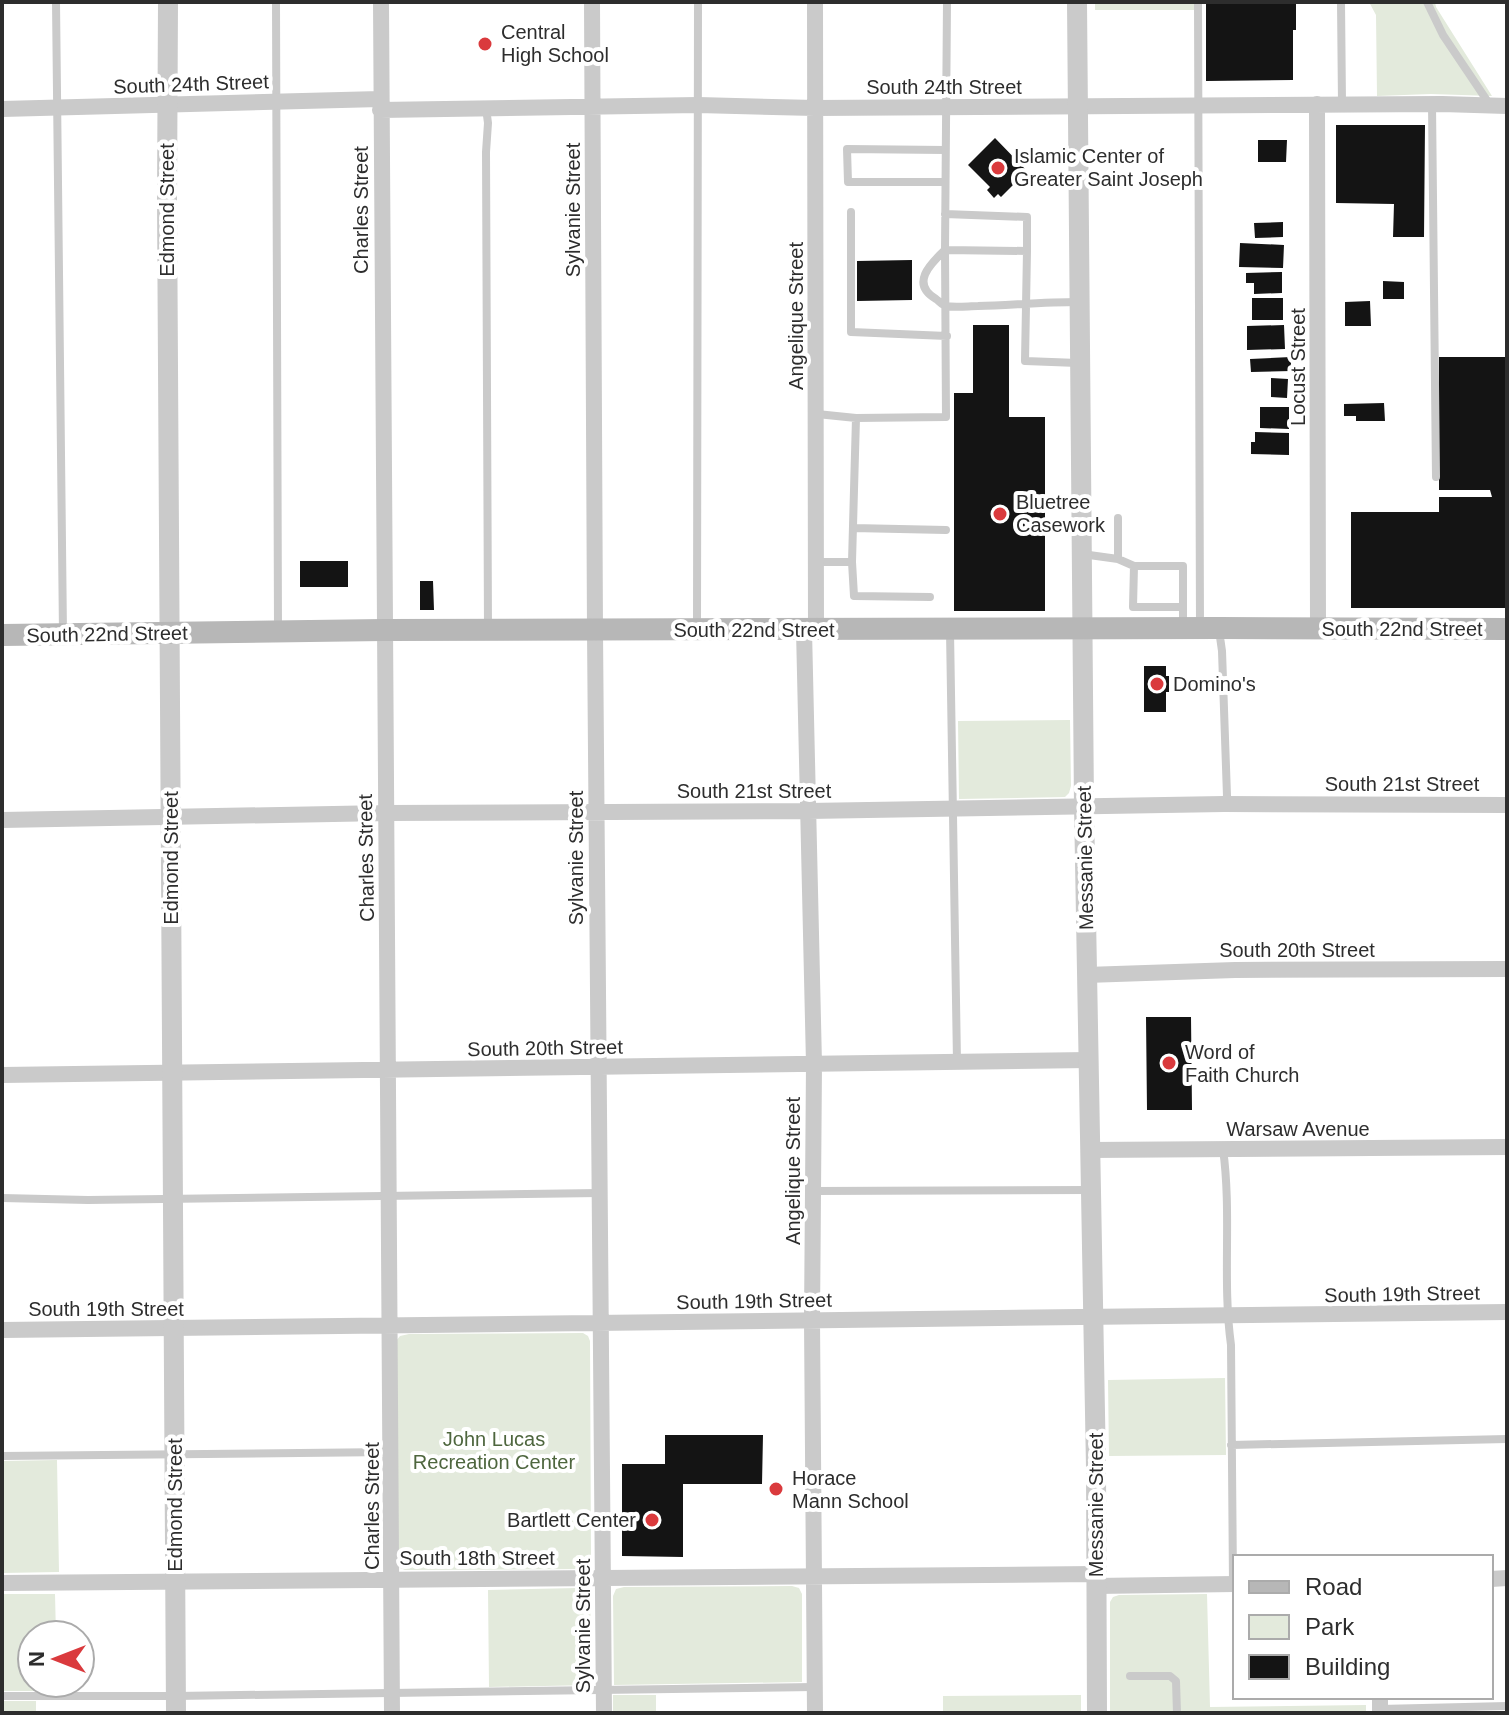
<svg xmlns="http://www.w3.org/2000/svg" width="1509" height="1715" font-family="Helvetica,sans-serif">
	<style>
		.green { fill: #e3eadc }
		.building { fill: #141414 }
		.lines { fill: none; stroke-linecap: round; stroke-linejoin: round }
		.service { stroke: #cacaca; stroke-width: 8 }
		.minor { stroke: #cacaca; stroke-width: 16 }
		.tertiary { stroke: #cacaca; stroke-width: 20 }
		.secondary { stroke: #b7b7b7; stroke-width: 22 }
		.poi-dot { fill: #da3a3d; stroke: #fff; stroke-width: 3 }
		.labels { text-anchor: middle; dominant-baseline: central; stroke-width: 8; stroke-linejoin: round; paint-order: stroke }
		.poi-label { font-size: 20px; fill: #2d2d2d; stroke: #fff; text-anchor: start }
		.street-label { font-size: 20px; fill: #2d2d2d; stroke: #fff }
		.park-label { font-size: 20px; fill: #4e663e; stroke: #fff }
	</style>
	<rect width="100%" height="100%" fill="#fff"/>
	<path class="green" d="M1095,2H1198V10H1095Z
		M1369,2H1435L1436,7L1492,96L1431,94L1377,96L1376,15Z
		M1070,720L1071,786L1069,793L1065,797L959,799L958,721Z
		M583,1333L588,1336L590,1341L591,1560L586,1567L579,1569L405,1570L400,1568L397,1559L396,1341L400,1336L409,1334Z
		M1225,1378L1226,1455L1109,1456L1108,1380Z
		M57,1460L59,1572L2,1573V1461Z
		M792,1586L799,1588L802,1594V1682L614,1685L613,1596L616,1589L624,1587Z
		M577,1588L586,1590L590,1596L592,1685L489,1687L488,1590Z
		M2,1594H55L56,1635H32V1683H56V1691H2Z
		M1207,1594L1210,1707L1366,1705V1713H1110V1602L1113,1597L1119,1595Z
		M613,1695H656V1713H613Z
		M1081,1695V1713H943V1696Z
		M2,1701H36V1713H2Z"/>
	<path class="building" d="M1206,2H1296V30H1293V80L1206,81Z
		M1336,125H1425L1424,237H1393L1394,204L1336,203Z
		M995,138L1027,171L1001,197L998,194L994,198L987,190L990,187L968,165Z
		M1258,140H1287L1286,162H1258Z
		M1283,222V237L1255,238L1254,223Z
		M1240,243L1284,245L1283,268L1239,267Z
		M912,260V300L857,301V261Z
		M1282,272V293L1254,294V283H1246V273Z
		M1383,281L1404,282V299H1383Z
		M1252,298H1283V320H1252Z
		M1370,301L1371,326H1345V302Z
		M973,325H1009V417H1045V611H954V393H973Z
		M1284,325L1285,349L1247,350V326Z
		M1291,357V371L1251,372L1250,359Z
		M1439,357H1507V608H1351V512H1439V497H1492L1490,490H1439Z
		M1271,378L1288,379L1287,398L1271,397Z
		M1384,403L1385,421H1356V416H1344V404Z
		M1260,407H1289V429L1260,428Z
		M1255,432L1289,433V455L1251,454V442H1255Z
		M300,561H348V587H300Z
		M420,581H433L434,610H420Z
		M1144,666H1166V676H1169V692H1166V712H1144Z
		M1146,1017H1191L1192,1110H1147Z
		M665,1435H763L762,1484H683V1557L622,1556V1464H665Z"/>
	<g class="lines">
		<path class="service" d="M56,2L63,634
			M276,2L278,631
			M947,2L945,250C930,264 910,284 936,299C939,301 942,305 946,306C955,308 969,306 978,306C1011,305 1045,302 1078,302
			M1198,2L1200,627
			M1341,2L1342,104
			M1427,2L1443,35L1490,105
			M1432,104L1436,477
			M486,108L488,123L486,152L488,629
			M945,150L847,149L848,182H945
			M851,212V332L947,336
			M945,214L1027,217V251
			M817,414L856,418
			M1118,518V559
			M853,528L946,530
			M1082,554L1118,559L1134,566H1183V626
			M817,562H852L856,418L946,417L945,250L1027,251L1025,361L1078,363
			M852,562L854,596L930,597
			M1134,566L1133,607H1183
			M697,629L698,2
			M1219,630L1222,651L1227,796L1224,803
			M950,631L957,1062
			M1223,1149C1232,1214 1222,1280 1231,1345L1233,1583
			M814,1191L1090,1190
			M2,1198L88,1200L599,1193
			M1231,1445L1507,1439
			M2,1456L391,1452
			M1130,1676H1170L1176,1681L1177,1713
			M2,1696H176L814,1687
			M1380,1709L1507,1706"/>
		<path class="minor" d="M381,2L392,1713
			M592,2L595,631L604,1713
			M815,2L816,630
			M1317,104L1318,629
			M2,109L380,99
			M380,110L698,105L815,108L1442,104L1507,106
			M804,630L814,1064L812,1320L815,1713
			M2,820L386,813L808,811L1224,804L1507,805
			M1086,975L1235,970L1507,969
			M2,1075L1088,1060
			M1090,1150L1507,1147
			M2,1330L1507,1312
			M1491,1579L1507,1578
			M2,1583L1096,1574
			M1096,1586L1235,1584
			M1380,1697V1713"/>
		<path class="tertiary" d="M168,2L167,199L176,1713
			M1077,2L1084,806L1096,1468L1097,1713"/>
		<path class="secondary" d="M2,635L384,630L1219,628L1507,629"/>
	</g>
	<g class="poi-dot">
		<circle cx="485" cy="44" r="8"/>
		<circle cx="998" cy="168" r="8"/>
		<circle cx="1000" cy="514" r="8"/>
		<circle cx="1157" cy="684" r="8"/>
		<circle cx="1169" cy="1063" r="8"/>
		<circle cx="776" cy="1489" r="8"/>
		<circle cx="652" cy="1520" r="8"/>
	</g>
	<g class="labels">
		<g class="poi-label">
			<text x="501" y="32">Central<tspan x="501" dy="23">High School</tspan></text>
			<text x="1014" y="156">Islamic Center of<tspan x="1014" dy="23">Greater Saint Joseph</tspan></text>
			<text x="1016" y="502">Bluetree<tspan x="1016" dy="23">Casework</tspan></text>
			<text x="1173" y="684">Domino's</text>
			<text x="1185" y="1052">Word of<tspan x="1185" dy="23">Faith Church</tspan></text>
			<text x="792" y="1478">Horace<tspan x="792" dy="23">Mann School</tspan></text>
			<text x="636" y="1520" text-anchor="end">Bartlett Center</text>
		</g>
		<g class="street-label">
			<text transform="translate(191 84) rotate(-2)">South 24th Street</text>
			<text x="944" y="87">South 24th Street</text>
			<text transform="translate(167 210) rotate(-90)">Edmond Street</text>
			<text transform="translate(361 210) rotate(-90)">Charles Street</text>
			<text transform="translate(573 210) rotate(-90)">Sylvanie Street</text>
			<text transform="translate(796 316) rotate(-90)">Angelique Street</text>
			<text transform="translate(1298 367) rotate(-90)">Locust Street</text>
			<text x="1402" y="629">South 22nd Street</text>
			<text x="754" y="630">South 22nd Street</text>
			<text transform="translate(107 634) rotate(-1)">South 22nd Street</text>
			<text x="1402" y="784">South 21st Street</text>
			<text x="754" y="791">South 21st Street</text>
			<text transform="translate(171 858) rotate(-90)">Edmond Street</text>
			<text transform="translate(366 858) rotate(-91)">Charles Street</text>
			<text transform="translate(576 858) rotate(-90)">Sylvanie Street</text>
			<text transform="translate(1085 858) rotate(-91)">Messanie Street</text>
			<text x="1297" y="950">South 20th Street</text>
			<text transform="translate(545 1048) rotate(-1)">South 20th Street</text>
			<text x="1298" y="1129">Warsaw Avenue</text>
			<text transform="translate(793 1171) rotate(-90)">Angelique Street</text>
			<text transform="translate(1402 1294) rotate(-1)">South 19th Street</text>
			<text transform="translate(754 1301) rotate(-1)">South 19th Street</text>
			<text x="106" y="1309">South 19th Street</text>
			<text transform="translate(175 1505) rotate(-90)">Edmond Street</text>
			<text transform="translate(1096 1505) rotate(-90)">Messanie Street</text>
			<text transform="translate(372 1506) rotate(-90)">Charles Street</text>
			<text x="477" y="1558">South 18th Street</text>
			<text transform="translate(583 1626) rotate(-90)">Sylvanie Street</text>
		</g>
		<g class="park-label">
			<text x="494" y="1439">John Lucas<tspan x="494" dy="23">Recreation Center</tspan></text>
		</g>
	</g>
	<rect width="1509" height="1715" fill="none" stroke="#2d2d2d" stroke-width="8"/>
	<rect x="1233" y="1555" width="260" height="144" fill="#ffffff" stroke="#ababab" stroke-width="2"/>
	<rect x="1249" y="1581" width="40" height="12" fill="#b7b7b7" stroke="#ababab" stroke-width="2"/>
	<text x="1305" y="1595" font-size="24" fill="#2d2d2d">Road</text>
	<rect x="1249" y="1615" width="40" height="24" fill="#e3eadc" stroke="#ababab" stroke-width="2"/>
	<text x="1305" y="1635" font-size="24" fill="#2d2d2d">Park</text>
	<rect x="1249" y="1655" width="40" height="24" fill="#141414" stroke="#ababab" stroke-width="2"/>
	<text x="1305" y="1675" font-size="24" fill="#2d2d2d">Building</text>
	<g transform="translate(56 1659) rotate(270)"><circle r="38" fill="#ffffff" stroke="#ababab" stroke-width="2"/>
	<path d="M0-6L14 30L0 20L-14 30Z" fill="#da3a3d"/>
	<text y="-12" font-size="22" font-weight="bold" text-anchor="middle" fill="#2d2d2d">N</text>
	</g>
</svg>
